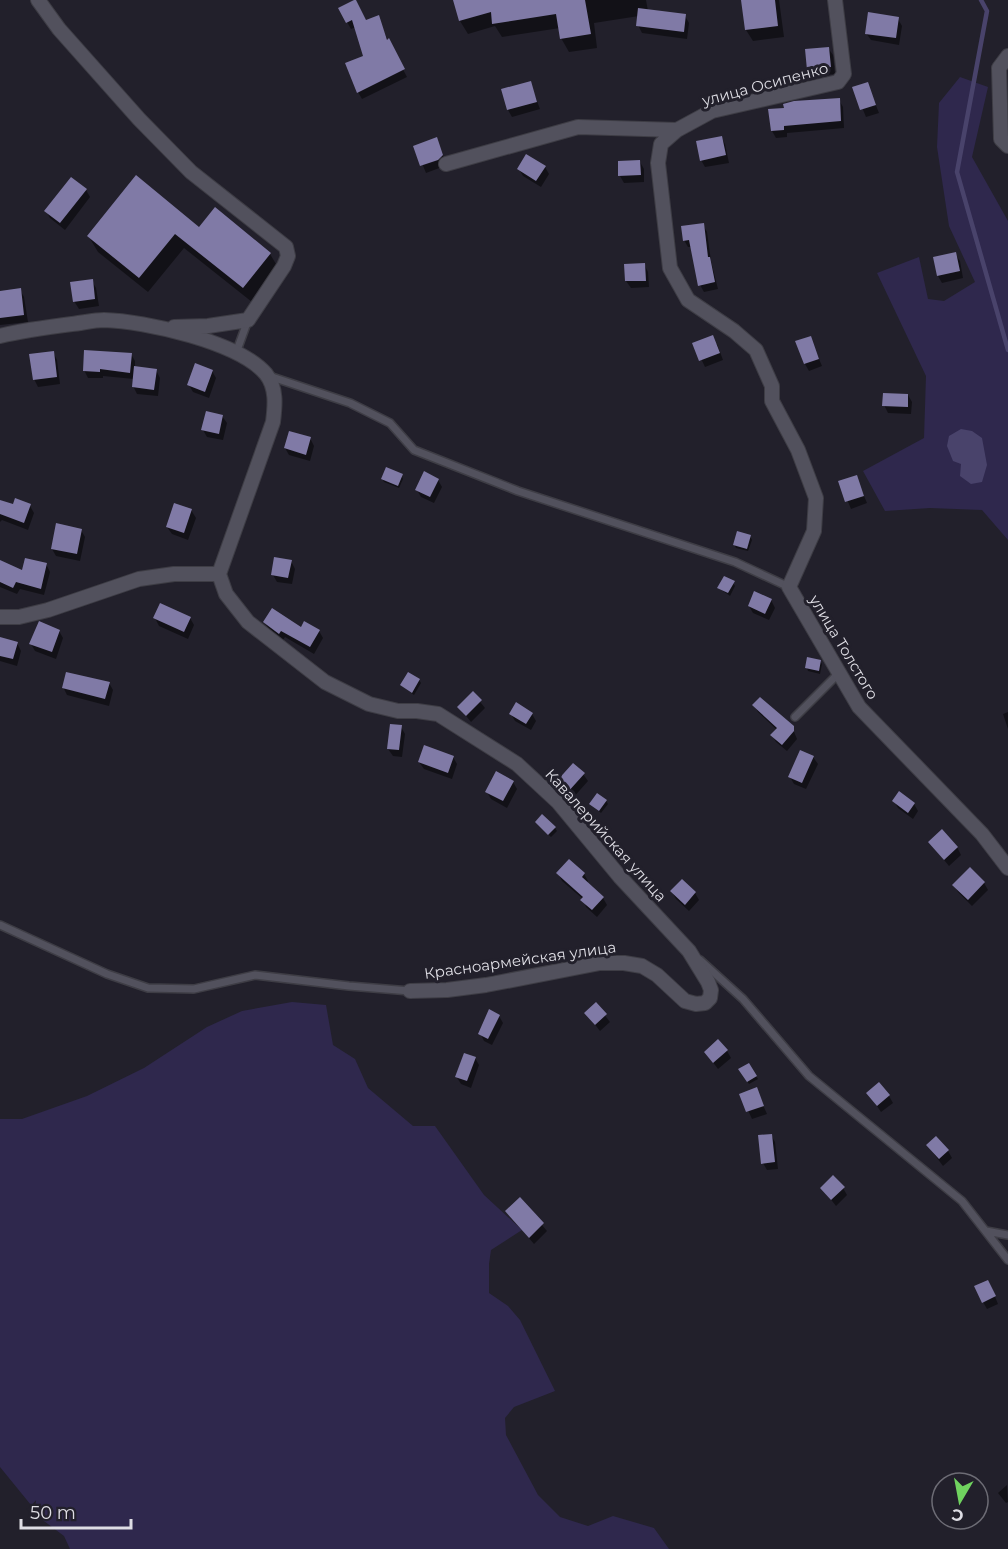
<svg xmlns="http://www.w3.org/2000/svg" width="1008" height="1549" font-family="Montserrat,sans-serif">
	<style>
		.green { fill: #2f284d }
		.water { fill: #49436b }
		.shadow { fill: #0007 }
		.lines { fill: none; stroke-linecap: round; stroke-linejoin: round }
		.stream { stroke: #49436b; stroke-width: 4.5 }
		.building { fill: #807aa6 }
		.service-casing { stroke: #3e3d45; stroke-width: 10 }
		.minor-casing { stroke: #3e3d45; stroke-width: 16 }
		.service { stroke: #52515d; stroke-width: 7 }
		.minor { stroke: #52515d; stroke-width: 14 }
		.labels { text-anchor: middle; dominant-baseline: central; stroke-width: 6; stroke-linejoin: round; paint-order: stroke }
		.street-label { font-size: 15px; fill: #dedde4; stroke: #22202b }
	</style>
	<rect width="100%" height="100%" fill="#22202b"/>
	<path class="green" d="M960,77L988,87L972,157L1008,221V540L982,510L930,508L885,511L863,471L924,438L926,376L877,273L919,257L928,299L944,301L975,282L949,226L937,147L939,103Z
		M292,1002L326,1005L333,1045L355,1059L368,1088L413,1126H435L484,1195L522,1230L491,1250L489,1264V1293L508,1306L520,1320L555,1391L514,1407L505,1418L506,1435L538,1495L560,1517L588,1526L613,1516L654,1528L669,1549H70L64,1536L44,1521L0,1467V1119H22L87,1096L144,1068L207,1027L242,1011Z"/>
	<path class="water" d="M961,429L972,431L982,438L987,465L982,482L971,484L960,476L961,464L953,461L947,446L949,436Z"/>
	<path class="shadow" d="M454,0H646L648,11L685,16L689,23L687,39L642,33L638,25L639,16L594,23L597,48L569,52L561,38L560,28L502,37L495,26L468,34L460,21Z
		M743,0H779L784,37L753,41L746,30Z
		M355,1L366,21L378,17L388,41L407,77L362,99L358,92L365,57L356,27L351,29L347,22Z
		M898,19L902,26L899,45L871,40L866,33Z
		M828,48L833,55L835,74L812,76L808,69Z
		M530,83L540,109L512,117L508,110Z
		M867,83L879,113L866,117L854,88Z
		M839,100L843,107L844,128L787,133V137L776,138L772,131Z
		M721,137L725,144L729,163L705,167L701,160Z
		M437,139L446,163L442,167L426,173L415,146Z
		M640,162L644,169V182L624,183L620,176Z
		M545,167L549,174L541,187L523,176L519,169Z
		M86,190L90,197L65,230L50,218L46,211Z
		M703,225L707,232L711,261L718,289L704,292L700,285L692,247H688L684,240Z
		M200,229L270,254L279,269L252,302L184,248L148,292L98,252L89,237Z
		M955,254L960,261L963,278L942,283L938,276Z
		M644,264L648,272L649,287L631,288L626,281Z
		M92,281L96,288L99,306L79,309L74,301Z
		M20,290L24,297L28,322L0,325V292Z
		M810,338L822,366L809,371L805,364Z
		M694,344H717L723,360L705,367Z
		M53,352L57,360L60,384L38,387L34,379Z
		M131,354L135,361V368L156,370L160,378L158,396L137,394L133,386L134,379L103,376V378H88L84,370Z
		M212,371L216,378L209,398L193,392L189,385Z
		M908,395L912,402L911,414L888,413L884,405Z
		M222,416L227,423L223,440L207,437L203,430Z
		M310,438L314,446L310,461L289,455L285,448Z
		M402,476L403,479L399,488L384,482L382,478Z
		M856,477L867,503L851,509L840,482Z
		M438,480L442,487L434,503L421,497L417,490Z
		M0,502L14,506H30L34,513L28,530L2,520L0,522Z
		M191,510L196,518L188,540L172,534L167,527Z
		M81,530L85,537L80,561L56,556L52,549Z
		M750,536L752,540L748,551L736,548L734,544Z
		M291,561L295,569L292,584L277,582L273,575Z
		M0,562L23,572L46,564L50,572L44,595L20,589L17,594L0,587Z
		M733,583L735,586L730,596L719,588Z
		M771,600L775,608L769,620L753,613L749,606Z
		M155,618H190L194,625L188,639L159,626Z
		M264,622L319,631L323,638L314,654L285,637L283,640L269,629Z
		M59,631L63,638L56,659L35,651L31,644Z
		M0,638L17,643L21,651L17,666L0,661Z
		M820,661L822,664L820,674L808,671L807,668Z
		M419,680L421,683L414,695L402,686Z
		M109,683L113,690L109,706L67,695L63,687Z
		M473,693L485,708L471,722L459,707Z
		M754,705L792,727L797,739L787,751L776,742L772,735L777,730L758,712Z
		M1008,712V729L1003,714Z
		M511,714H532L536,721L531,730L515,721Z
		M401,727L405,734L402,757L393,756L388,749Z
		M453,757L457,764L452,779L424,769L419,762Z
		M813,757L818,764L806,789L794,784L790,777Z
		M583,774L588,781L572,799L561,790L557,783Z
		M513,782L517,789L507,808L491,799L487,792Z
		M899,794L914,804L918,811L913,819L898,808L894,801Z
		M606,801L608,804L601,813L591,804Z
		M538,825L555,828L557,831L551,837Z
		M930,843L957,847L961,855L949,866Z
		M569,861L584,874L588,881L587,883L603,898L607,905L597,917L586,907L583,899L562,881L558,873Z
		M984,883L988,890L972,906L958,892L954,885Z
		M672,892L695,893L699,900L689,911L676,899Z
		M596,1004L610,1022L600,1031L586,1013Z
		M499,1016L503,1023L492,1045L484,1041L480,1033Z
		M727,1051L731,1058L718,1069L706,1053Z
		M475,1058L479,1065L471,1088L461,1084L456,1076Z
		M748,1065L758,1079L749,1084L740,1070Z
		M756,1089L767,1114L752,1119L741,1095Z
		M868,1093L889,1096L893,1103L881,1112Z
		M771,1135L775,1142L778,1169L767,1170L763,1163Z
		M928,1146L948,1151L952,1158L943,1166Z
		M822,1188H843L847,1195L836,1206Z
		M520,1199L547,1231L534,1244L507,1212Z
		M992,1289L998,1304L987,1309L983,1302Z
		M1007,1485L1008,1502L1006,1503L998,1493Z"/>
	<g class="lines">
		<path class="stream" d="M981,0L987,11L957,172L1008,350"/>
	</g>
	<path class="building" d="M354,0H356L366,20L379,15L387,40L389,38L405,69L357,93L345,63L363,56L352,20L346,23L338,8Z
		M453,0H585L591,34L560,39L556,14L492,24L491,12L459,21Z
		M741,0H775L778,26L745,30Z
		M638,8L686,14L684,32L636,26Z
		M868,12L899,17L896,38L865,34Z
		M829,47L831,67L807,70L805,49Z
		M531,81L537,102L507,110L501,89Z
		M868,82L876,105L860,110L852,87Z
		M840,98L841,121L784,126V130L771,131L768,109L784,108L783,104L794,101Z
		M722,136L726,155L700,161L696,141Z
		M437,137L443,155L438,160L420,166L413,146Z
		M526,154L546,166L536,181L517,169Z
		M640,160L641,175L618,176V161Z
		M136,175L199,227L215,207L271,253L243,288L175,234L139,278L87,236Z
		M71,177L87,189L60,223L44,211Z
		M704,223L708,257H710L715,282L698,286L689,240L683,241L681,226Z
		M956,252L960,271L937,276L933,257Z
		M645,263L646,281H625L624,264Z
		M93,279L95,299L73,302L70,282Z
		M21,288L24,315L0,318V291Z
		M713,335L720,353L699,361L692,343Z
		M811,336L819,359L804,364L795,341Z
		M84,350L132,353L130,373L100,369V372L83,371Z
		M54,351L57,377L33,380L29,354Z
		M195,363L213,370L205,392L187,385Z
		M134,366L157,369L154,390L132,387Z
		M883,393L908,394V407L882,406Z
		M206,411L223,415L219,434L201,430Z
		M289,431L311,437L306,455L284,448Z
		M386,467L403,474L398,486L381,479Z
		M424,471L439,479L430,497L415,490Z
		M857,475L864,496L845,502L838,481Z
		M15,498L31,504L24,523L0,514V500L13,504Z
		M174,503L192,509L184,533L166,527Z
		M56,523L82,529L77,554L51,549Z
		M737,531L751,535L747,549L733,545Z
		M274,557L292,560L288,578L271,575Z
		M25,558L47,563L41,589L16,582L13,588L0,582V560L22,570Z
		M724,576L735,581L728,593L717,588Z
		M754,591L772,599L765,614L748,606Z
		M160,603L191,617L184,632L153,618Z
		M272,608L301,627L304,621L320,630L310,647L281,631L279,634L263,622Z
		M39,621L60,630L52,652L29,644Z
		M0,637L18,642L13,659L0,656Z
		M807,657L821,660L819,671L805,668Z
		M66,672L110,682L105,699L62,688Z
		M408,672L420,679L412,693L400,685Z
		M473,691L482,700L466,716L457,707Z
		M760,697L794,726V731L782,745L770,735L777,728L752,705Z
		M516,702L533,713L526,724L509,714Z
		M390,724L402,725L399,750L387,749Z
		M424,745L454,756L448,773L418,762Z
		M800,750L814,756L802,783L788,777Z
		M573,763L585,773L567,793L555,783Z
		M496,771L514,781L503,801L485,792Z
		M899,791L915,803L908,813L892,801Z
		M597,793L607,800L599,811L589,804Z
		M542,814L556,827L548,835L535,822Z
		M942,829L958,847L944,860L928,842Z
		M569,859L585,873L582,877L604,897L592,910L580,900L583,897L556,873Z
		M970,867L985,882L968,900L952,885Z
		M682,879L696,892L685,905L670,891Z
		M596,1002L607,1014L595,1025L584,1013Z
		M489,1009L500,1015L488,1039L478,1034Z
		M718,1039L728,1050L713,1063L704,1052Z
		M464,1053L476,1057L467,1081L455,1077Z
		M749,1063L757,1076L747,1082L738,1069Z
		M879,1082L890,1095L877,1106L866,1093Z
		M757,1087L764,1106L746,1112L739,1094Z
		M772,1134L775,1162L761,1164L758,1135Z
		M936,1136L949,1150L939,1159L926,1145Z
		M833,1175L845,1187L831,1200L820,1188Z
		M520,1197L544,1223L529,1238L505,1211Z
		M988,1280L996,1296L982,1303L974,1286Z"/>
	<g class="lines">
		<defs>
			<path id="service" d="M236,353L248,320
				M269,376L350,403L390,423L414,450L518,491L735,562L789,587
				M795,717L839,673
				M0,925L107,974L148,988L194,989L255,975L349,986L410,991
				M700,960L743,999L809,1076L962,1201L1008,1260
				M986,1231L1008,1235"/>
			<path id="minor" d="M38,0L59,29L139,119L191,172L286,247L288,256L284,266L248,320L208,326L174,327
				M1008,56L999,68L1001,139L1008,146
				M677,130L661,144L658,163L670,268L688,300L734,331L756,350L772,386V401L798,450L816,498L814,531L789,587L859,707L982,834L1008,868
				M446,164L578,127L677,130L712,111L838,82L844,74L835,0
				M0,336C24,330 48,327 72,324C82,323 94,320 104,320C145,321 239,342 266,374C277,388 275,406 273,422L219,574L226,594L248,622L325,682L369,704L398,711H417L438,714L517,764L558,802L620,877L689,951L708,982L711,990L710,998L705,1003L696,1004L685,1001L657,975L642,966L624,963H600L486,985L447,990L410,991
				M0,617H19L48,610L139,579L174,574H219"/>
		</defs>
		<use href="#service" class="service-casing"/>
		<use href="#minor" class="minor-casing"/>
		<use href="#service" class="service"/>
		<use href="#minor" class="minor"/>
	</g>
	<g class="labels">
		<g class="street-label">
			<text transform="translate(765 84) rotate(-15)">улица Осипенко</text>
			<text transform="translate(844 647) rotate(59)">улица Толстого</text>
			<text transform="translate(606 835) rotate(48)">Кавалерийская улица</text>
			<text transform="translate(520 960) rotate(-8)">Красноармейская улица</text>
		</g>
	</g>
	<g transform="translate(960 1501) rotate(190)"><circle r="28" fill="#22202b" stroke="#6d6c75" stroke-width="1.5"/>
	<path d="M0-4.5L10 22L0 15L-10 22Z" fill="#70d35f"/>
	<text y="-9" font-size="16" font-weight="bold" text-anchor="middle" fill="#dedde4">С</text>
	</g>
	<path d="M21 1519v9h110v-9" fill="none" stroke="#dedde4" stroke-width="3"/>
	<text x="30" y="1519" font-size="18" fill="#dedde4" stroke="#22202b" stroke-width="4.5" paint-order="stroke">50 m</text>
</svg>
